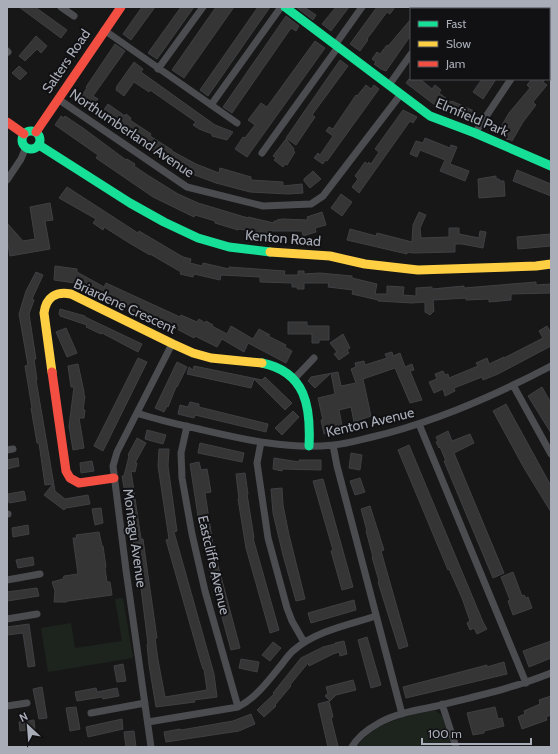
<svg xmlns="http://www.w3.org/2000/svg" width="558" height="754" font-family="Cabin,sans-serif">
	<style>
		.green { fill: #1d241e }
		.building { fill: #353536; stroke: #3f4043 }
		.lines { fill: none; stroke-linecap: round; stroke-linejoin: round }
		.street { stroke: #4b4c50; stroke-width: 7 }
		.fast { stroke: #16e098; stroke-width: 9 }
		.slow { stroke: #ffcf43; stroke-width: 9 }
		.jam { stroke: #f24e42; stroke-width: 9 }
		.labels { text-anchor: middle; dominant-baseline: central; stroke-width: 4; stroke-linejoin: round; paint-order: stroke }
		.street-label { font-size: 14px; fill: #a8adb8; stroke: #111113 }
	</style>
	<rect width="100%" height="100%" fill="#171717"/>
	<path class="green" d="M123,598L133,658L48,672L41,628L71,623L75,648L122,641L115,599Z
		M435,710L442,716L452,747H357C374,722 407,716 435,710Z"/>
	<path class="building" d="M19,7H35L67,30L61,38Z
		M142,7H155L131,40L123,34Z
		M181,7H194L157,59L148,53Z
		M216,7H234L184,78L172,70Z
		M258,7H270L208,96L200,90Z
		M296,7H304L316,15L313,20Z
		M336,7H349L331,31L322,24Z
		M377,7H395L390,14L387,12L367,39L368,40L360,51L350,44Z
		M286,16L299,26L296,31L291,28L232,113L223,107Z
		M411,19V35L386,71L381,69L374,64L376,62L372,59L377,52L380,54L387,45L388,46Z
		M36,36L47,46L41,53L37,49L25,61L19,56Z
		M315,41L325,48L247,157L235,149L243,137L245,138L248,134L255,125L248,120L261,103L267,107Z
		M115,44L125,51L93,96L98,99L92,108L79,99L87,88L86,87Z
		M340,60L348,66L312,115L315,117L296,145L286,138Z
		M134,62L143,69L141,72L215,125L233,132L227,140L212,136V134L199,129L193,125L196,122L150,90L149,92L134,82L124,96L116,90L117,86Z
		M19,66L27,73L20,80L12,73Z
		M409,79H420L432,89L435,85L441,90L439,93L451,102L452,101L474,111L470,121L444,111V112L406,83Z
		M482,79H496L483,99L473,92Z
		M532,79H545L543,82L547,85L533,102L536,105L523,122L512,141L509,139L508,140L498,132L509,113L530,88L527,85Z
		M366,85L371,89L374,85L379,89L327,161L325,160L323,164L314,158L318,153L320,155L333,136L326,131L329,127L333,129L356,95L357,96Z
		M108,104L125,116L126,114L131,118L130,120L151,134L150,136L172,150V151L196,164L219,173L220,168L251,177V180L283,182V186L302,184L303,193L288,194L250,192L216,183L192,174L170,163L101,114Z
		M403,110L417,117L413,123L410,121L359,193L352,187L358,179L355,176L365,162L368,164L369,162L371,164L379,152L375,149Z
		M61,116L64,118L65,116L83,128L126,160L127,159L135,164L134,166L149,176L178,194L198,203L248,218V217L274,223V221H277V220L282,219L308,220L307,217L322,212L326,225L315,228L316,232L303,236L302,231H268V234L239,229L238,230L215,223V221L195,215L194,217L153,197L96,158L98,155L55,125Z
		M425,138L450,148L451,145L457,147L450,164L469,171L465,181L440,171L445,160L420,150L417,157L410,154L416,141L423,143Z
		M286,139L294,149L293,151L295,152L287,165L285,164L283,167L274,160L276,158L273,156Z
		M517,170L551,184V196L513,181Z
		M313,171L321,179L310,188L304,181V179Z
		M496,176V179H499L500,181H504L505,196L479,198L478,179Z
		M67,187L138,233L139,231L183,257L191,259L190,263L202,266L203,263L229,269V267L285,271L284,275H298V271H304V274L320,273L352,276V278L377,284L375,294H387V286L404,287L403,295L416,296V288L432,287V289L464,286V288L536,282V285L551,284V293L511,294V300L489,302V299L466,300V298L433,300L434,311L430,315L425,312V302L412,303L378,301V300L352,294L353,290L328,287L329,283H304V289H297L298,287H292V283L260,282V277L221,275L220,280L194,274L193,277L180,274L181,272L150,254V255L131,244L104,227L103,230L93,223L96,219L59,198Z
		M341,194L352,202L342,216L331,208Z
		M50,203L53,220L45,221L50,249L10,256L7,239V223L23,241L35,239L30,207Z
		M419,212L426,215L420,228L421,238L449,237V228H459V234L479,238L480,231L486,232L483,248L462,244H455V252L413,253L407,252V254L347,240L350,229L376,236L377,233L412,242L413,225Z
		M551,234V246L518,249L517,237Z
		M55,266L77,269V272L104,287L106,283L180,317L181,315L197,322L199,319L205,323L206,321L213,325L212,326L227,334L231,326L253,339L259,329L270,335H266L286,345L285,347L292,351L286,363L248,343L244,352L222,339L217,347L195,336L194,338L171,326L170,329L121,305L120,306L75,283L54,280Z
		M36,272L43,275L32,299L34,300L29,314L36,359H34L37,380H36L55,491L65,499L88,495L90,504L66,508L64,510L44,495L53,484L45,485L39,443H37L31,408H32L25,366L28,365L19,314L26,291Z
		M60,309L85,316V317L142,344L138,352L102,333L101,334L86,327L87,325L60,316V315L59,314Z
		M288,322H307V326H329V340H319V343H312V334H288Z
		M547,326L551,333V346L498,374L483,380L482,377L454,388L455,391L445,396L443,389L434,393L429,382L437,379L435,374L443,371L445,375L448,374L449,378L478,366L476,363L487,358L489,364L504,357V358L543,338L539,331Z
		M66,328L77,353L67,357L56,332Z
		M343,334L350,348L347,350L349,353L339,360L334,354L337,352L330,343Z
		M392,352L393,356L400,353L405,367L412,364L414,370L410,371L422,400L410,403L395,368L363,379L371,416L354,422L351,407L339,410L343,430L324,434L321,420H323L318,398L335,394L331,373L315,388L308,381L311,377L338,372L341,386L356,383L351,369L356,367L355,363L364,361L365,365L387,358L385,354Z
		M138,358L147,362L103,451L94,446Z
		M177,362L187,367L177,387H176L168,407L167,406L164,412L155,408Z
		M78,364L84,392V396H85L83,410H85L84,418H79L84,448L73,450L69,426L74,387H71L68,366Z
		M194,366L262,380L265,377L292,403L285,410L254,379L251,388L187,374L189,367L193,370Z
		M542,387L551,403V433L528,396Z
		M190,402L199,404V407L268,424L266,432L195,415L194,418L178,414L180,405L188,407Z
		M506,404L551,486V512L524,468L493,411Z
		M293,411L299,417L282,435L275,428Z
		M147,430L166,435L163,444L145,439Z
		M448,431L452,441L470,434L474,443L454,453L504,573L493,578L444,461H446L440,447L439,448L436,442L438,441L436,437Z
		M137,438L146,443L135,463H137L135,472L131,471L141,539H143L147,568L157,638H155L158,660L165,697L207,690L204,669H203L199,656L166,540L169,539L158,466L159,449H169L168,466L177,531L174,532L214,674L217,697L194,700L195,702L156,707L149,665L147,644H148L140,580L122,476H124L129,456L128,455Z
		M200,443L244,453L242,462L198,453Z
		M409,445L483,622L487,629L477,634L474,628L470,630L467,623L470,621L462,598L449,569L448,570L398,450Z
		M351,453L362,455L360,470L349,468Z
		M18,458L19,466L7,469V460Z
		M274,458L299,462V460H321V470L282,469V471L273,469Z
		M92,461L94,471L81,473L80,463Z
		M199,462L201,470L207,469L211,492L205,493L214,551L216,550L218,557L216,558L240,648L231,650L208,566L209,565L206,550H204L200,529L190,464Z
		M245,473L248,494H247L254,538H253L279,630L270,633L246,548L238,499H239L236,474Z
		M360,478L365,492L355,495L350,481Z
		M323,479L353,587L342,590L331,551L333,550L313,481Z
		M282,488L283,505L289,535L305,599L296,601L283,555L273,513L271,489Z
		M24,491L26,500L9,503L8,494Z
		M370,506L384,550L381,551L408,646L399,649L378,582L379,581L372,557H373L366,531H367L361,509Z
		M101,508L103,523L95,525L92,509Z
		M28,525L29,534L13,537L12,528Z
		M99,532L102,546H103L106,567L105,568L107,582H110L112,595L68,601L66,602H54L55,591L52,582L63,579L64,576L78,574L73,538H77L76,535Z
		M33,557L34,565L18,568L16,560Z
		M513,572L522,596L524,595L526,598L528,597L532,608L513,615L508,601L510,600L501,577Z
		M37,588L39,596L7,601V592Z
		M354,600L356,610L311,623L308,613Z
		M29,624L35,666L28,667L23,633L7,635V627Z
		M367,637L381,685L371,688L358,640Z
		M344,641L347,654L340,656L339,652L333,654L309,666L308,663L290,685L291,686L275,705L276,706L264,717L257,710L274,694L273,693L301,658L323,647L335,644V643Z
		M551,641V658L529,667L523,651Z
		M273,642L281,648L270,661L262,655Z
		M241,659L259,662L257,672L239,668Z
		M504,662L507,674L406,698L403,687L487,665V667Z
		M123,664L126,681L117,682L114,666Z
		M353,680L356,690L336,695L330,701L325,696L328,693L326,687Z
		M42,687L47,718L39,719L33,689Z
		M96,688L97,692L117,688L119,696L103,699L102,697L77,701L75,692Z
		M551,696V715L546,717L547,720L522,729L518,717L525,714L524,711L540,704L539,700Z
		M329,701L333,717L331,718L338,746L334,747H328L318,704Z
		M76,707L80,729L70,731L66,708Z
		M495,707L498,719L502,718L504,726L484,731V733L473,735L467,713Z
		M251,714L255,724L239,731L166,742L164,732L180,729L181,730L233,721Z
		M122,719L123,729L88,737L86,727Z
		M34,720L35,729L20,731L19,722Z
		M134,731L136,747H126L124,732Z"/>
	<g class="lines">
		<path class="street" d="M61,7L74,16
			M443,9L445,7
			M549,29L551,27
			M104,30L237,123
			M335,45L362,7
			M7,51L8,52
			M158,69L203,7
			M389,85L411,54
			M58,99L187,187L263,206L311,204L323,196L401,94
			M211,105L281,7
			M475,133L511,79
			M262,153L338,47
			M7,180L21,159L26,147
			M294,379L314,358
			M513,385L551,454
			M137,413C157,420 178,424 199,429C242,439 288,450 333,445C346,444 359,440 372,437C435,422 494,396 551,366
			M419,424L526,683
			M187,426L181,453L182,478L192,534L205,591L238,707
			M261,442L257,463L268,538L287,608L292,621L304,642
			M333,445L337,466L402,714
			M7,450L13,449
			M7,514H8
			M7,580L40,574
			M7,619L37,614
			M442,704L456,747
			M7,706L27,703
			M91,713L145,703
			M148,722L238,707C257,697 268,681 282,664C285,660 289,654 294,650C316,631 348,625 376,616
			M151,747L126,570L113,466L117,452L172,344
			M352,747C358,736 368,729 379,723C396,713 418,710 437,706C476,696 514,688 551,673"/>
		<path class="fast" d="M285,7L430,116L475,133L551,166
			M22 140a9 9 0 1 1 18 0a9 9 0 1 1-18 0Z
			M39,145L130,203L164,222L198,238L229,247L270,252
			M262,363C306,372 311,407 309,446"/>
		<path class="slow" d="M270,252L330,256L365,264L418,270L536,266L551,264
			M52,372L44,313C46,297 56,291 71,294L173,344L193,353L211,358L262,363"/>
		<path class="jam" d="M7,122L24,134
			M36,132L121,7
			M52,372L66,471L70,478L79,483L114,478"/>
	</g>
	<g class="labels">
		<g class="street-label">
			<text transform="translate(66 61) rotate(-56)">Salters Road</text>
			<text transform="translate(472 117) rotate(23)">Elmfield Park</text>
			<text transform="translate(132 133) rotate(34)">Northumberland Avenue</text>
			<text transform="translate(283 238) rotate(5)">Kenton Road</text>
			<text transform="translate(125 306) rotate(25)">Briardene Crescent</text>
			<text transform="translate(370 422) rotate(-13)">Kenton Avenue</text>
			<text transform="translate(135 538) rotate(82)">Montagu Avenue</text>
			<text transform="translate(214 565) rotate(77)">Eastcliffe Avenue</text>
		</g>
	</g>
	<rect width="558" height="754" fill="none" stroke="#a8adb8" stroke-width="16"/>
	<rect x="410" y="8" width="140" height="72" fill="#111113" stroke="#4d4f55"/>
	<rect x="418" y="21" width="20" height="6" fill="#16e098" stroke="#4d4f55"/>
	<text x="446" y="28" font-size="12" fill="#a8adb8">Fast</text>
	<rect x="418" y="41" width="20" height="6" fill="#ffcf43" stroke="#4d4f55"/>
	<text x="446" y="48" font-size="12" fill="#a8adb8">Slow</text>
	<rect x="418" y="61" width="20" height="6" fill="#f24e42" stroke="#4d4f55"/>
	<text x="446" y="68" font-size="12" fill="#a8adb8">Jam</text>
	<g transform="translate(28 726) rotate(334)" stroke="#111113" stroke-width="3" paint-order="stroke">
	<path d="M0-3L7 15L0 10L-7 15Z" fill="#a8adb8"/>
	<text y="-6" font-size="11" font-weight="bold" text-anchor="middle" fill="#a8adb8">N</text>
	</g>
	<path d="M422 738v6h109v-6" fill="none" stroke="#a8adb8" stroke-width="2"/>
	<text x="428" y="738" font-size="12" fill="#a8adb8" stroke="#111113" stroke-width="3" paint-order="stroke">100 m</text>
</svg>
